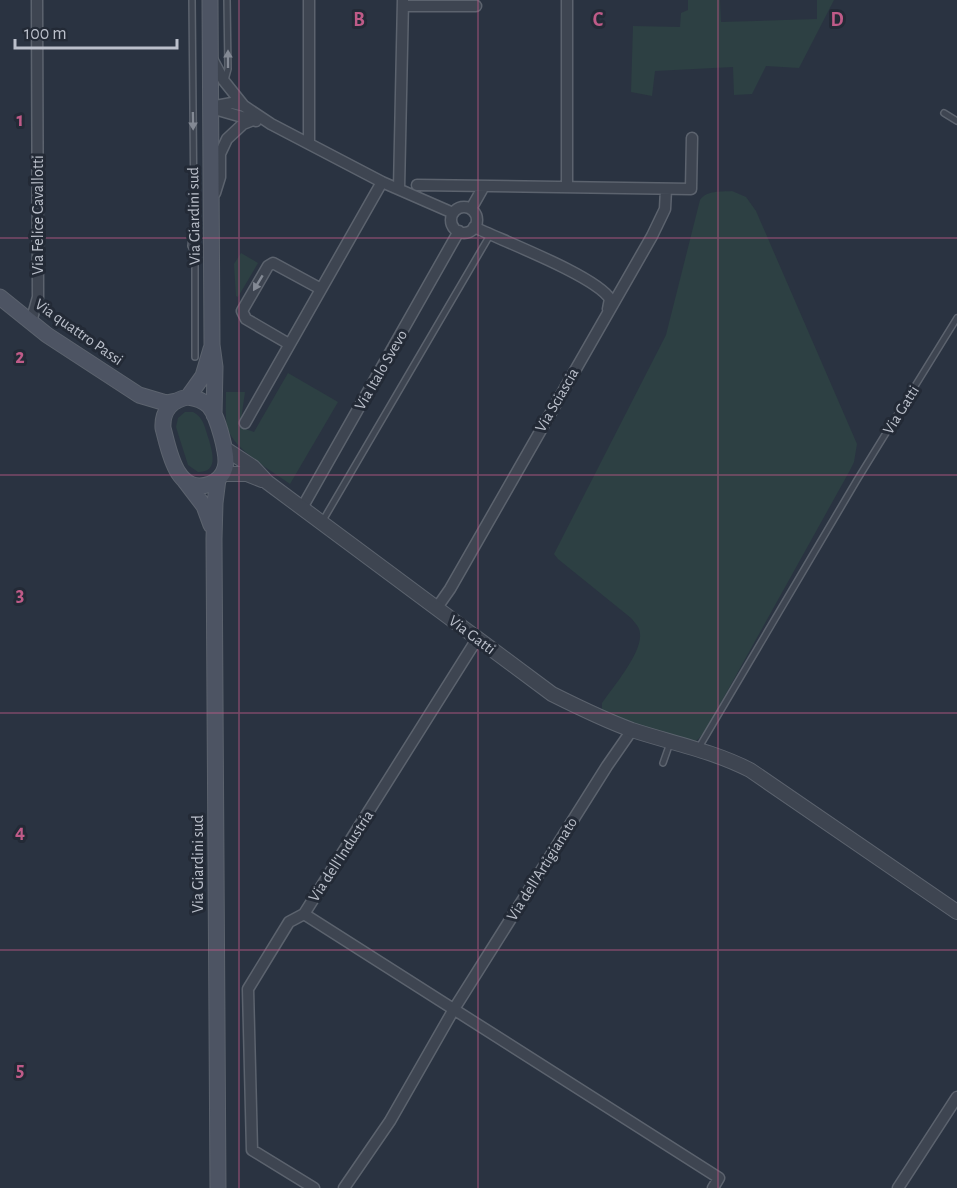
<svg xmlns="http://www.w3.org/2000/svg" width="957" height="1188" font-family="'Alegreya Sans',sans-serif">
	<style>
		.green { fill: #2d4043 }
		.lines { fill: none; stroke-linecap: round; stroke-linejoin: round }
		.service-casing { stroke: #5c636e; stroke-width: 8 }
		.minor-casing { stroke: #5c636e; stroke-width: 13 }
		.tertiary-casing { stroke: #5c636e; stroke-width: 16 }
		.secondary-casing { stroke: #5c636e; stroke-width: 17 }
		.service { stroke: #3e4551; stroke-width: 5 }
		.minor { stroke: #3e4551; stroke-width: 10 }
		.tertiary { stroke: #3e4551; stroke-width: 14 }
		.secondary { stroke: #4d5463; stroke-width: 15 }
		.oneway { fill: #838994 }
		.grid { fill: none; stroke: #bf5b88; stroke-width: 1.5; stroke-opacity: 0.55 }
		.labels { text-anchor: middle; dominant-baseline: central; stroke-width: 6; stroke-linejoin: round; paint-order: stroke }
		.street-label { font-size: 16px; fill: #bbc0cb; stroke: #232a36 }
		.grid-label { font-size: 20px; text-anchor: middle; font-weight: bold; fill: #bf5b88; stroke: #232a36; stroke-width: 6; stroke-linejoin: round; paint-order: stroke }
	</style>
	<rect width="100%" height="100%" fill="#2a3341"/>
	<path class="green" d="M688,0H720L721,22L817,19V0H834L799,68L766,66L752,94L734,95L733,67L655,71L652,96L631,92L633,26L680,27L681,13L688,10Z
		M732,191L746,197L756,211L857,444L854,462L849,472L704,733L694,743L608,718L602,711V703C613,687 642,653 640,634C640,627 635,623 631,618L558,559L554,554L666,335L700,200C707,190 720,192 732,191Z
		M241,253L258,263L238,297L236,296L234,264Z
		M288,373L338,402L290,484C272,471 231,448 227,426C225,415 226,403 226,392H245L240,427L254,432Z
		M185,412H193C204,417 205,429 209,440C213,454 218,472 198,472L188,465L176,427L178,418Z"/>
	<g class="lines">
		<defs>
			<path id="service" d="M192,0L194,217L191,246L195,254V357
				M225,80L228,69L227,0
				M944,113L957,121
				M322,522L490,235
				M698,749L857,480L957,318
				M663,763L670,743"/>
			<path id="minor" d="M567,0V186
				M403,6H476
				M211,57L224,81L244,106
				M210,107L232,103L244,106L271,124L382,182L453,213
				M211,108L256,121
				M309,143V0
				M417,185L691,189L692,138
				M399,189L403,0
				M215,193L220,177V154L227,139L243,124L253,120
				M451 220a13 13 0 1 1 26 0a13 13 0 1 1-26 0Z
				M471,209L484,186
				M474,227C503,241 596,276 610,299L608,309
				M31,322L38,297L37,0
				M289,344L246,319L242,311L268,266L273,263L321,289
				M245,423L382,182
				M302,508L459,231
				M436,609L450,589L652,236L665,209L666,189
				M304,914L719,1178L713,1188
				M314,1188L252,1150L248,989L289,922L304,914L477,639
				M344,1188L390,1121L454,1009L607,766L632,730
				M898,1188L957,1097"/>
			<path id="tertiary" d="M224,448L253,467L267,482L552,694C578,707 604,720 632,730C672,743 713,751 750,770L957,912
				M223,474H247L262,480"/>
			<path id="secondary" d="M210,0L212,345L215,367L214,415
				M0,297L47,335L139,395L166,403L176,401
				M188,397C196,398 203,400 209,406C217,415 229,456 225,468C223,475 217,481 210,484C176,496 169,450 163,428C162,412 171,400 188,397Z
				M188,397L203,376L211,349
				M185,481L204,506L211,525
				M218,1188L214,539L215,503L218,479"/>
		</defs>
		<use href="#service" class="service-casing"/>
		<use href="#minor" class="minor-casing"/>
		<use href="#tertiary" class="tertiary-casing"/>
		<use href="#secondary" class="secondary-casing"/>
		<use href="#service" class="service"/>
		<use href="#minor" class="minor"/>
		<use href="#tertiary" class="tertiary"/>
		<use href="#secondary" class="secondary"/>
	</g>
	<defs><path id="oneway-solid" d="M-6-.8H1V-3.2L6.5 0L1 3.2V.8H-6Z" transform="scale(1.5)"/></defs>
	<g class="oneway">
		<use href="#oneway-solid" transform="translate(228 59) rotate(-90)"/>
		<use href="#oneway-solid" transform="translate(193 121) rotate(89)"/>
		<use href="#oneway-solid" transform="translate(258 283) rotate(121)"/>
	</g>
	<path class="grid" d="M239,0V1188M478,0V1188M718,0V1188M0,238H957M0,475H957M0,713H957M0,950H957"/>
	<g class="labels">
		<g class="street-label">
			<text transform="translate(38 215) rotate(-90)">Via Felice Cavallotti</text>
			<text transform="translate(194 216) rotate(-91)">Via Giardini sud</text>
			<text transform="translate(79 332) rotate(35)">Via quattro Passi</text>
			<text transform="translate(381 370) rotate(-60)">Via Italo Svevo</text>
			<text transform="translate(557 400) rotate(-60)">Via Sciascia</text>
			<text transform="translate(901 410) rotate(-58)">Via Gatti</text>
			<text transform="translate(472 635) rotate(37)">Via Gatti</text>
			<text transform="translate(341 856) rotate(-57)">Via dell'Industria</text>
			<text transform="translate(198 864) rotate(-90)">Via Giardini sud</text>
			<text transform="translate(542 869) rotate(-58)">Via dell'Artigianato</text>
		</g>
	</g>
	<g class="grid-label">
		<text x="359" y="26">B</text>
		<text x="598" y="26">C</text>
		<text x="837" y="26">D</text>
		<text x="20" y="126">1</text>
		<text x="20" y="363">2</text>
		<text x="20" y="601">3</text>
		<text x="20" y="838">4</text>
		<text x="20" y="1076">5</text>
	</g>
	<path d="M15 39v9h162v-9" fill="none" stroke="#bbc0cb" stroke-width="3"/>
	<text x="24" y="39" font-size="18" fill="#bbc0cb" stroke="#232a36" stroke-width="4.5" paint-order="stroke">100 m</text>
</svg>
